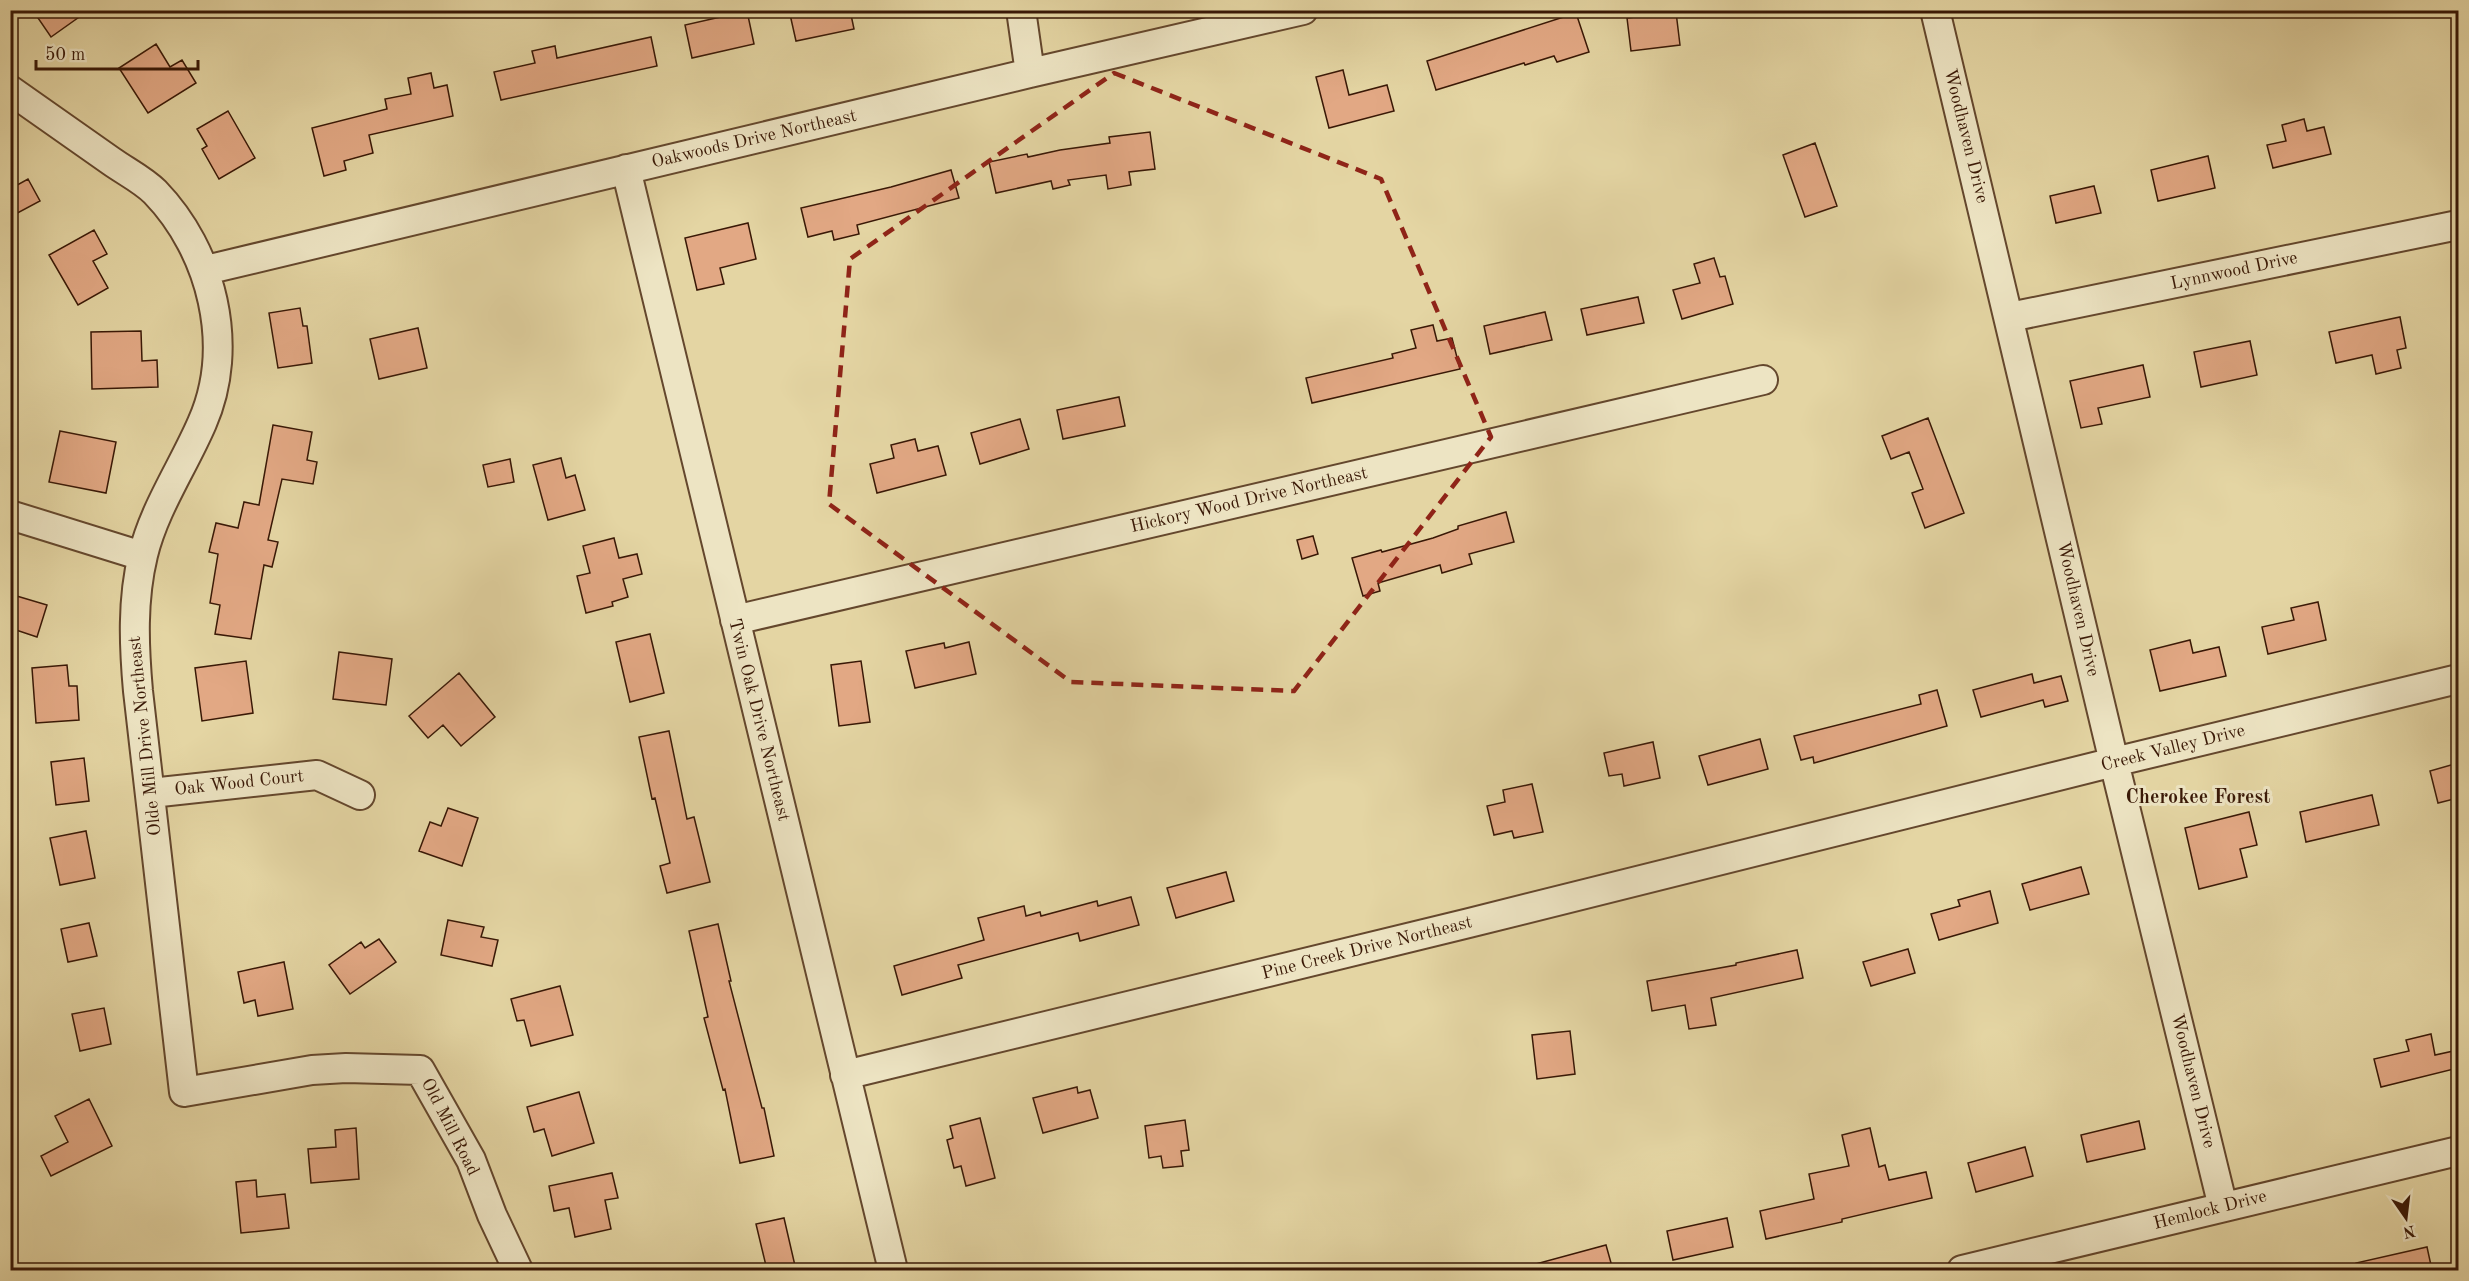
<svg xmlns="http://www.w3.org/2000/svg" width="2469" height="1281" font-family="'Old Standard TT',serif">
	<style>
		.building { fill: #e2a884; stroke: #391806; stroke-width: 1.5 }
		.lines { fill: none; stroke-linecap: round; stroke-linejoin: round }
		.minor-casing { stroke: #64472d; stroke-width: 32 }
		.minor { stroke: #ede4c3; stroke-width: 28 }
		.marked { fill: none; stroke: #8f2418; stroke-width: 4.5; stroke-dasharray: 12 8; stroke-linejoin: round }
		.labels { text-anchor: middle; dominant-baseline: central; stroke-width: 6; stroke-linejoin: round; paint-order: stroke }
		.street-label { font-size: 18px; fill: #391806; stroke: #ede4c3 }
		.neighbourhood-label { font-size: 20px; font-weight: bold; fill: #391806; stroke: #ede4c3 }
	</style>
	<rect width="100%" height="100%" fill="#e4d5a3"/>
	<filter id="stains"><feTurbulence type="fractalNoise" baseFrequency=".00333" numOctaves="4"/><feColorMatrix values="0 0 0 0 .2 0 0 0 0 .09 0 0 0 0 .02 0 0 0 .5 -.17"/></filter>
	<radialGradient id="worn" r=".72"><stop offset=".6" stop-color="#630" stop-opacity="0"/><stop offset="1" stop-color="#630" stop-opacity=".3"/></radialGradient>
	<path class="building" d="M50,10H89L51,37L38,18Z
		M789,10H850L854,29L796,41Z
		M747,11L754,44L692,58L685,25Z
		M1676,12L1680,45L1631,51L1627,18Z
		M1576,13L1589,52L1557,62L1554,56L1525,65L1524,63L1436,90L1427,61Z
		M651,37L657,66L501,100L494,72L535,63L532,51L555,46L557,58Z
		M156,44L170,67L182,60L196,83L148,113L119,68Z
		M1343,70L1349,95L1387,85L1394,111L1329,128L1316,77Z
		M431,73L434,88L447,85L453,116L369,135L373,153L344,161L346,170L324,176L312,128L387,109L385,99L411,94L408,78Z
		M228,111L255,158L219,179L202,149L207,146L197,129Z
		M2304,119L2307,131L2324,127L2331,154L2273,168L2267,145L2286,141L2282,125Z
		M1150,132L1155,169L1129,172L1131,185L1108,189L1106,175L1068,180L1070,185L1053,189L1051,181L996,193L989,162L1027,154L1028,157L1060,150L1110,143L1109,137Z
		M1815,143L1837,206L1805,217L1783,155Z
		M2208,156L2215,188L2158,201L2151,170Z
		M951,170L959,198L857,225L859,234L834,240L832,231L808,237L801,208L891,187Z
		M28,179L40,201L10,217V189Z
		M2094,186L2101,213L2056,223L2050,196Z
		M748,223L756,259L720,268L724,284L697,290L685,238Z
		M94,230L107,254L93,261L108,288L78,305L49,255Z
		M1714,258L1720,277L1725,276L1733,304L1682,319L1673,290L1700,283L1694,264Z
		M1638,297L1644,323L1587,335L1581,309Z
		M300,308L303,326H307L312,363L278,368L269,313Z
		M1545,312L1552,340L1490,354L1484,326Z
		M2400,317L2406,348L2397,350L2401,368L2376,374L2372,355L2336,363L2329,332Z
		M1433,325L1437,341L1452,338L1460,369L1312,403L1306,378L1393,358L1392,354L1416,348L1411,330Z
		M418,328L427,368L379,379L370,339Z
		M141,331L142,361L157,360L158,387L92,389L91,332Z
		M2250,341L2257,375L2201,387L2194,352Z
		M2143,365L2150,397L2098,408L2102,424L2081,428L2070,381Z
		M1119,397L1125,426L1063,439L1057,410Z
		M1928,418L1964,513L1925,528L1912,493L1923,489L1909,452L1891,459L1882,436Z
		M1020,419L1029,449L980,464L971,433Z
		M273,425L312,432L307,460L317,462L313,484L282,479L268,540L278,542L272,567L264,565L251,639L215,634L220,605L210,603L218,554L209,552L216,523L238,528L244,502L259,505Z
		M60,431L116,442L106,493L49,482Z
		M915,439L918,451L938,446L946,475L877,493L870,464L894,458L891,445Z
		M561,458L566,478L575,475L585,510L548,520L533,465Z
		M510,459L514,482L488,487L483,465Z
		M1506,512L1514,542L1469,554L1472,564L1442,573L1440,565L1378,583L1380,591L1363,596L1352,558L1381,550L1382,552L1433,538L1458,529V526Z
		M1313,536L1318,554L1302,559L1297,540Z
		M614,538L619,558L637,554L642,574L623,579L628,597L612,602L613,606L586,613L577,576L590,573L583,546Z
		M10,594L47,605L37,637L10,628Z
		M2318,602L2326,640L2268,654L2262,627L2294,620L2291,608Z
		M650,634L664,693L630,702L616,642Z
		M2190,640L2193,653L2219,647L2226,676L2160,691L2150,650Z
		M969,642L976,674L915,688L906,651L944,643L945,648Z
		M339,652L392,659L386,705L333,699Z
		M246,661L253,713L202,721L195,668Z
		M861,661L870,722L839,726L831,665Z
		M67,665L69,686H77L79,720L36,723L32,668Z
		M459,673L495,717L461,746L443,725L428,738L409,716Z
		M2032,674L2034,683L2061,676L2068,701L2045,707L2043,700L1981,717L1973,690Z
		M1937,690L1947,726L1814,763L1813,757L1801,760L1794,736L1921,704L1919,695Z
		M669,731L687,819L694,817L710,882L667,893L660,866L670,863L655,798L652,799L639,737Z
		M1760,739L1768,769L1708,785L1699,756Z
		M1653,742L1660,778L1624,786L1622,774L1609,776L1604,753Z
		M84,758L89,801L56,805L51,762Z
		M2458,763V798L2438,803L2430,771Z
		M1532,784L1543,832L1514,838L1512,831L1494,835L1487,806L1505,802L1503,790Z
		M2372,795L2379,825L2306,842L2300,812Z
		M448,808L478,818L462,866L419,851L430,822L441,826Z
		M2249,812L2257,845L2240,849L2247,877L2199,889L2185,828Z
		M86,831L95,878L60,885L50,838Z
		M2081,867L2089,894L2030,910L2022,884Z
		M1226,872L1234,901L1176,918L1167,888Z
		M1990,891L1998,923L1939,940L1931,914L1960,906L1958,900Z
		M1131,897L1139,925L1080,941L1078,933L958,965L962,978L902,995L894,966L984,940L978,918L1024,906L1026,916L1040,912L1041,916L1097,901L1098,906Z
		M448,920L484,927L481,937L498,940L492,966L441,955Z
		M89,923L97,956L68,962L61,929Z
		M718,924L731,981H729L762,1108H764L774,1156L740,1163L725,1089L723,1090L704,1018L708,1017L689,931Z
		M379,939L396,962L350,994L329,965L361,942L365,948Z
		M1908,949L1915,973L1871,986L1863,962Z
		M1797,950L1803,978L1711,998L1716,1025L1689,1029L1685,1005L1652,1011L1647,981L1736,965V963Z
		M284,962L293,1009L258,1016L255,1000L244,1003L238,972Z
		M560,986L573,1035L531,1046L524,1020L517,1021L511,999Z
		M104,1008L111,1044L80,1051L72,1014Z
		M1570,1031L1575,1074L1537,1079L1532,1035Z
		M2431,1034L2435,1055L2458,1050V1068L2381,1087L2374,1059L2409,1051L2406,1040Z
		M1077,1087L1078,1093L1090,1090L1098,1118L1043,1133L1033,1098Z
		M579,1092L594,1143L552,1156L544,1129L534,1132L527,1107Z
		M89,1099L112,1146L51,1176L41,1156L68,1142L55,1116Z
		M980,1118L995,1178L966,1186L961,1166L954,1168L947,1140L953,1138L950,1126Z
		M1185,1120L1189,1150L1181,1151L1183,1166L1163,1168L1161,1156L1149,1158L1145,1126Z
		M2139,1121L2145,1149L2087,1162L2081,1135Z
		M356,1128L359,1179L311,1183L308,1149L336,1147L335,1130Z
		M1870,1128L1879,1167L1885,1165L1889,1180L1926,1172L1932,1198L1842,1219V1222L1766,1239L1760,1211L1814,1199L1809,1174L1849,1166L1842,1135Z
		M2025,1147L2033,1176L1976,1192L1968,1163Z
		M612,1173L618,1198L605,1200L611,1229L575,1237L569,1208L554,1211L549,1186Z
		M256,1180L257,1197L285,1194L289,1228L241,1233L236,1182Z
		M784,1218L796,1270H767L756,1224Z
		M1727,1218L1733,1247L1673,1260L1667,1231Z
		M1606,1245L1613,1270H1533L1532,1265Z
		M2427,1247L2432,1270H2356V1263Z"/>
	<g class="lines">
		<defs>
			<path id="minor" d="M1021,10L1030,73
				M1935,10L2114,762L2223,1207
				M10,90C44,114 77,137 111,161C125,171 143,180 155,192C212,251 236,346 202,423C183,467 154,509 143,555C132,600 134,646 138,691L184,1092L312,1070L346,1068L420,1070L471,1160L492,1215L518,1270
				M626,169L893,1270
				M206,270L1030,73L1303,10
				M2010,317L2458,225
				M10,515L142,556
				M735,620L1763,380
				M151,793L317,775L360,795
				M845,1075L1469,923L2114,762L2458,679
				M1962,1270L2458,1151"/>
		</defs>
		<use href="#minor" class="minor-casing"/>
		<use href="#minor" class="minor"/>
	</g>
	<path class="marked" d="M1114,73L1381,179L1491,437L1294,691L1071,682L829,504L850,259Z"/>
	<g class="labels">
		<g class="street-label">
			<text transform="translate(1966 136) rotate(76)">Woodhaven Drive</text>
			<text transform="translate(754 139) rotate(-13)">Oakwoods Drive Northeast</text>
			<text transform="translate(2234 271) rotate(-12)">Lynnwood Drive</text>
			<text transform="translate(1249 500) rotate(-13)">Hickory Wood Drive Northeast</text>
			<text transform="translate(2078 609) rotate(77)">Woodhaven Drive</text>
			<text transform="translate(759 720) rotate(76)">Twin Oak Drive Northeast</text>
			<text transform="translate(145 736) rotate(-96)">Olde Mill Drive Northeast</text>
			<text transform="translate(2173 748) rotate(-14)">Creek Valley Drive</text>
			<text transform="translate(239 783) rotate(-6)">Oak Wood Court</text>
			<text transform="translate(1367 948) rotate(-14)">Pine Creek Drive Northeast</text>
			<text transform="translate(2193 1081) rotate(76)">Woodhaven Drive</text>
			<text transform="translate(450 1127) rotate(63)">Old Mill Road</text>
			<text transform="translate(2210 1210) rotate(-14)">Hemlock Drive</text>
		</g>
		<g class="neighbourhood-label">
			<text x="2198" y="798">Cherokee Forest</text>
		</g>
	</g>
	<rect width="2469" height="1281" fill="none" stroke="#e4d5a3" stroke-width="36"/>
	<rect x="12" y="12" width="2445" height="1257" fill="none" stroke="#391806" stroke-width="3"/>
	<rect x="18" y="18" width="2433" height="1245" fill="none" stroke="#391806" stroke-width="1.5"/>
	<g transform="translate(2406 1218) rotate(166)" stroke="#ede4c3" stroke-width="4.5" paint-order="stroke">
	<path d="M0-4.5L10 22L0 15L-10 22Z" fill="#391806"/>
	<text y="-9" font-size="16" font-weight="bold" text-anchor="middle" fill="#391806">N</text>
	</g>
	<path d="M36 60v9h162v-9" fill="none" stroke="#391806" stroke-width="3"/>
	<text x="45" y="60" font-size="18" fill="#391806" stroke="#ede4c3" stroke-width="4.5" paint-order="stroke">50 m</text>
	<rect width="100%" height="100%" filter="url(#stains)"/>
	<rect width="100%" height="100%" fill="url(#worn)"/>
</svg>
